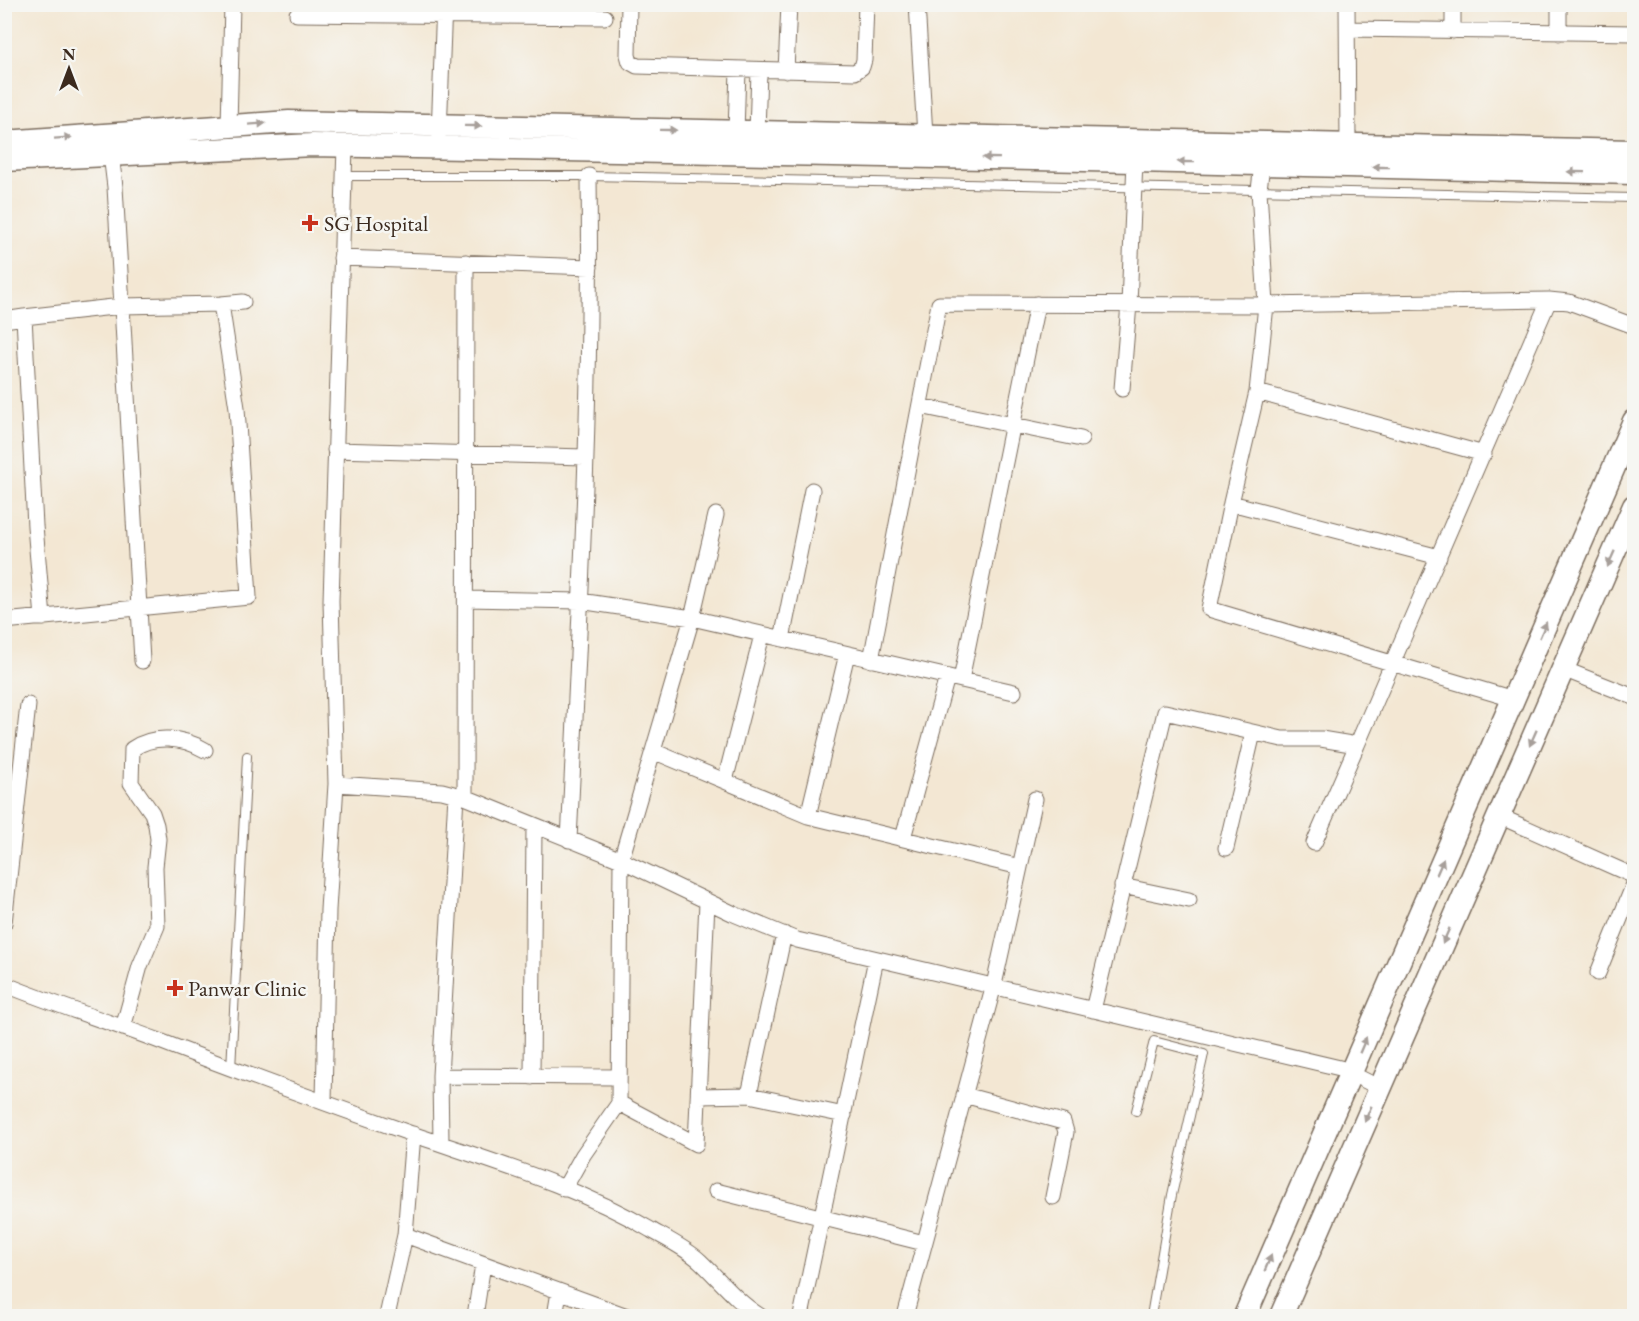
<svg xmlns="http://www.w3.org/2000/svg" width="1639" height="1321" font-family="'EB Garamond',serif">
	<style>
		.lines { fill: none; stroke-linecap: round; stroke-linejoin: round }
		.lane-casing { stroke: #7b6c5d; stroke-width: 10 }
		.street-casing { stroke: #7b6c5d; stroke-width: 17 }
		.secondary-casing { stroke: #7b6c5d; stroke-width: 25 }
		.lane { stroke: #fff; stroke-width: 8 }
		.street { stroke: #fff; stroke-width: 15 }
		.secondary { stroke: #fff; stroke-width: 22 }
		.oneway { fill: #a79f9a }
		.poi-dot { fill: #c8321e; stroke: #f6f6f2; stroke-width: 2 }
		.labels { text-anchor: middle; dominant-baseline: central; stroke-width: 5; stroke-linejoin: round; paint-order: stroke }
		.poi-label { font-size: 22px; fill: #3b2a1e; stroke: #f6f6f2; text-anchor: start }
	</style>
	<rect width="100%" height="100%" fill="#f6f6f2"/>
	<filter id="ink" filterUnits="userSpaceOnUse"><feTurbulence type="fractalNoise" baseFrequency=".0167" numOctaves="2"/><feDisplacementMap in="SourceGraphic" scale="12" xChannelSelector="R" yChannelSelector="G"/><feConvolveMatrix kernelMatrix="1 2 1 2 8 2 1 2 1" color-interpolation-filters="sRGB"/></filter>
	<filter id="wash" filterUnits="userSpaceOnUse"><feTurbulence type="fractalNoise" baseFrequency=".008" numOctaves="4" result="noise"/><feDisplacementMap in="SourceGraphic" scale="24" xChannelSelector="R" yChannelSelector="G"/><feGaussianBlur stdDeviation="1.35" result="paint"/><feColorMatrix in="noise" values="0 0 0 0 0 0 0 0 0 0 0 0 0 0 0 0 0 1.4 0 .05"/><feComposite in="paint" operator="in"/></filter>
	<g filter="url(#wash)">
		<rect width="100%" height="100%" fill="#f3e7d3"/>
	</g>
	<g filter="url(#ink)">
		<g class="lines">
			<defs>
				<path id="lane" d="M344,176H589L1634,198
					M231,1069L247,756
					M1136,1111L1154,1041L1204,1054L1172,1195L1151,1316"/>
				<path id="street" d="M629,4L628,55L630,62L637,66L855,72L862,67L864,60L866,4
					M917,4L925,135L924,145
					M1347,4L1348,144
					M1453,4V31
					M1559,4V33
					M297,14L605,17
					M1348,29L1634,33
					M786,71L789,4
					M229,126L232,4
					M736,132L738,70
					M757,132L759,71
					M439,133L444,4
					M1262,164L1259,190L1266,305L1257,392L1231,503L1209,609L1513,699
					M341,258L590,267
					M221,304L243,302
					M4,320L24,317
					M1122,389L1129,304L1135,161
					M1257,392L1484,454
					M920,406L1081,439
					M335,450L585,457
					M1231,503L1439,557
					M466,599L580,601L692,618L1014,692
					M43,618L35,526L24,317L122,306L115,187L111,154
					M4,621L249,597L237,408L221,304L122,306L142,661
					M782,639L812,490
					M871,660L939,304L1266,305L1549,300L1569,302L1634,326
					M1563,669L1634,697
					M961,680L1037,304
					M653,751L808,816L1020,867
					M725,781L762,635
					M336,784L331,601L345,146
					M465,797L466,262
					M808,816L847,654
					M1499,816L1634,876
					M903,838L947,677
					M569,840C580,619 592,397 589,176
					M1314,843L1357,745
					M1226,848L1253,733
					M1122,886L1189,900
					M4,923L28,705
					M1598,973L1634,884
					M4,984C55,1005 107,1021 157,1040C242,1073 327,1104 412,1134C493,1162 577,1186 651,1230C667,1239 687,1249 700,1261C720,1280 737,1302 760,1316
					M1093,1010L1165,712L1282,739H1321L1357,745L1549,300
					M123,1028L140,966L157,926L155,867L158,839L156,825L152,813L131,783L132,749C153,734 183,737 205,750
					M440,1076L618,1077
					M532,1077L534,825
					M749,1095L784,934
					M964,1095L1063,1122L1066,1132L1053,1197
					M699,1096L749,1095L844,1115
					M324,1101L328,910L336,784L442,791L465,797L621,860L734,914L797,940L1340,1068L1380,1088
					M619,1103L696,1144L707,902
					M441,1143L440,1076L456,795
					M564,1189L583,1155L619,1103L621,860L692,618L716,515
					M716,1191L924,1243
					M405,1235L627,1316
					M387,1316L405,1235L413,1134
					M475,1316L483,1264
					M555,1316L559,1292
					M801,1316L876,959
					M905,1316L994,985L1035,799"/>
				<path id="secondary" d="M4,142L289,122L1634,151
					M4,160L313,145L1135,161L1634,173
					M1245,1316L1634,421
					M1281,1316L1634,506"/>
			</defs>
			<use href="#lane" class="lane-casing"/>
			<use href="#street" class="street-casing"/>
			<use href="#secondary" class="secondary-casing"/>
			<use href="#lane" class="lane"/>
			<use href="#street" class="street"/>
			<use href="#secondary" class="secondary"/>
		</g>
		<defs><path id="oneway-solid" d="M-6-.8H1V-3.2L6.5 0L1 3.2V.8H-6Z" transform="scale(1.5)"/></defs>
		<g class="oneway">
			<use href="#oneway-solid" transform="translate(257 124) rotate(-4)"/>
			<use href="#oneway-solid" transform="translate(473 126) rotate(1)"/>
			<use href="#oneway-solid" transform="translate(668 130) rotate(1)"/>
			<use href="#oneway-solid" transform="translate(63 138) rotate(-4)"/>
			<use href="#oneway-solid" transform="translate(991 158) rotate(-179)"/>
			<use href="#oneway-solid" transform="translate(1186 162) rotate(-179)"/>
			<use href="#oneway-solid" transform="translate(1381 167) rotate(-179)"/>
			<use href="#oneway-solid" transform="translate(1576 172) rotate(-179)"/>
			<use href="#oneway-solid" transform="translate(1611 559) rotate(114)"/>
			<use href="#oneway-solid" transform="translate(1543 630) rotate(-66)"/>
			<use href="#oneway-solid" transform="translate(1533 738) rotate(114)"/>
			<use href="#oneway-solid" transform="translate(1440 867) rotate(-66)"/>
			<use href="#oneway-solid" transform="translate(1446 936) rotate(114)"/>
			<use href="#oneway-solid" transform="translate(1363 1045) rotate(-67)"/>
			<use href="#oneway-solid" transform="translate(1368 1114) rotate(113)"/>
			<use href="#oneway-solid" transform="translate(1268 1263) rotate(-67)"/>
		</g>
	</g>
	<g class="poi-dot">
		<path d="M307 214h6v6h6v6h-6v6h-6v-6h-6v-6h6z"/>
		<path d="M172 979h6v6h6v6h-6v6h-6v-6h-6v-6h6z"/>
	</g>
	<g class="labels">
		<g class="poi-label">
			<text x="324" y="223">SG Hospital</text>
			<text x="188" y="988">Panwar Clinic</text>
		</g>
	</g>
	<rect width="1639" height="1321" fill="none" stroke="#f6f6f2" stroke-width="24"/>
	<g transform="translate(69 69)" stroke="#f6f6f2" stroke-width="4.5" paint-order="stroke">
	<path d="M0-4.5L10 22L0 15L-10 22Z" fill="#3b2a1e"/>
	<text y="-9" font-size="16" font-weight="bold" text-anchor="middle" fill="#3b2a1e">N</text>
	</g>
</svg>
